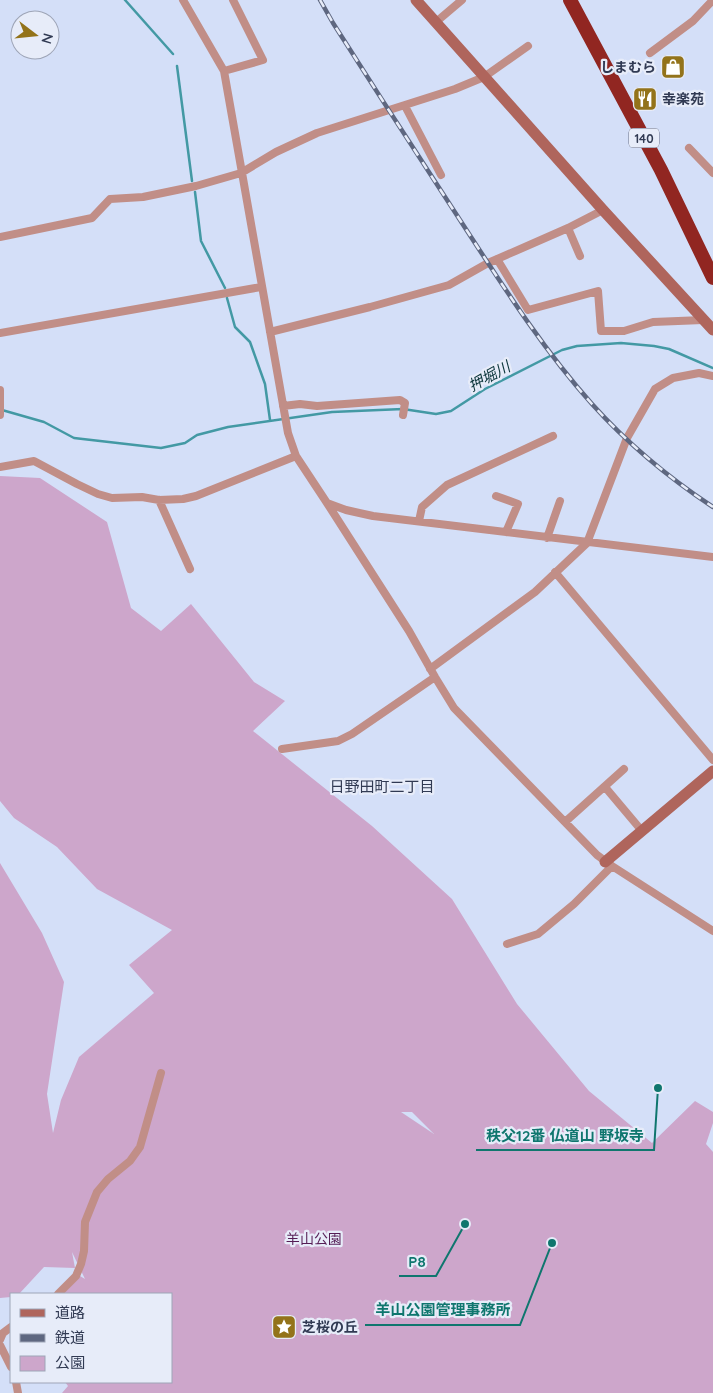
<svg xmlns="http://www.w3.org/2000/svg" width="713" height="1393" font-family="Quicksand,'Noto Sans JP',sans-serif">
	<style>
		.green { fill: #cda6cb; fill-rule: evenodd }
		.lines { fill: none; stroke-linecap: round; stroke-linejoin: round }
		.stream { stroke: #4399a4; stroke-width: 2.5 }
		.street { stroke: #c18e87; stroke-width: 8 }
		.secondary { stroke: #af655c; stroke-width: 11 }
		.highway { stroke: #912621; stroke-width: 14 }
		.rail-casing { stroke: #5e6780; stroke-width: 4.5 }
		.rail { stroke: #e7ecf9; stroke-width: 2.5; stroke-dasharray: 8; stroke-linecap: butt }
		.labels { text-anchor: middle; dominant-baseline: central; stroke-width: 4.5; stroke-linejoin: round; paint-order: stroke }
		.shield { fill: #e7ecf9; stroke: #686f85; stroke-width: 1 }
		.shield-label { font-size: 12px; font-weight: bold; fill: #313a53 }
		.poi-label { font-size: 14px; font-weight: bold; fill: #313a53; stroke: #e7ecf9; text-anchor: start }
		.park-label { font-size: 14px; fill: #551d55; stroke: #e7ecf9 }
		.water-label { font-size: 15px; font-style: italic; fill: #0c353b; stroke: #e7ecf9 }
		.neighbourhood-label { font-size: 15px; fill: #313a53; stroke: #e7ecf9 }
		.leader { fill: none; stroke: #0f766e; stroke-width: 2 }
		.callout-dot { fill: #0f766e; stroke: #e7ecf9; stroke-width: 2 }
		.callout-label { font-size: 15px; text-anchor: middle; font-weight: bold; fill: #0f766e; stroke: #e7ecf9; stroke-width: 4.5; stroke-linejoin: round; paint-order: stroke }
	</style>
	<rect width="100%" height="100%" fill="#d4dff8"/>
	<path class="green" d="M0,476L40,478L107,522L131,608L161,631L191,604L254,682L285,701L253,731L372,826L452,899L517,1004L589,1091L652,1143L695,1101L713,1112V1123L706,1144L713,1152V1393H62L68,1386L65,1382H171V1294H63L80,1276L85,1279L72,1252L75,1268L44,1267L19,1294H11V1297L0,1298V863L42,933L64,982L47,1094L53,1133L61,1100L79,1057L154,993L129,965L172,930L97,889L57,847L14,818L0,801ZM401,1112H412L434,1134Z"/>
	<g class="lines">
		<path class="stream" d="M125,0L173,54
			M177,66L192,181
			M195,192L201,241L225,288
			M227,298L235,327L250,342L265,384L270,420
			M2,410L44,422L74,438L161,448L185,443L197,435L228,427L332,412L403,409L436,414L451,411L485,389L562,350L577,346L621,343L654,346L669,349L713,368"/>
		<path class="street" d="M183,0L224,71L288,433L296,456L327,503L346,510L373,516L713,557
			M436,22L462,0
			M650,53L693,21L713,0
			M224,71L263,60L233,0
			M405,106L441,175
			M689,148L713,173
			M568,228L580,256
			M0,237L92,218L110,199L143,197L196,186L241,173L276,152L317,133L455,89L484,77L528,46
			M497,259L528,310L598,291L601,331H624L653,322L703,320
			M270,332L370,307L449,285L488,263L568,228L603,210
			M0,333L261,287
			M0,390V415
			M283,406L300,404L317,406L400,400L405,403L403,415
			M0,467L34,461L77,484L98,494L112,498L142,497L159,500L183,499L196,496L296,456
			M496,496L518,504L506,532
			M159,500L190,569
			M327,503L409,631L435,677L454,708L597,855L612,866L713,931
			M419,521L422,507L447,485L553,436
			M547,538L560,501
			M555,572L713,760
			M430,669L535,592L587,543L627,438L655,389L673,378L699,373L713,376
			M282,749L338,741L352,734L435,677
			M605,787L642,831
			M565,822L624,769
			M507,944L538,934L574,904L612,866
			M58,1294L76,1276L81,1264L84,1251L85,1222L97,1192L108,1179L130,1161L140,1147L161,1073
			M0,1340L3,1333L11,1327
			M0,1345L11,1367
			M16,1382L18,1393"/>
		<path class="secondary" d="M416,0L603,210L713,330
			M605,862L713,771"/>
		<path class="highway" d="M570,0L661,170L713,278"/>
		<defs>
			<path id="rail" d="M320,0L333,23C375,89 417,154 460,220C501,283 542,348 592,404C627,443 669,478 713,507"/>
		</defs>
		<use href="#rail" class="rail-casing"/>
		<use href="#rail" class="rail"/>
	</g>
	<defs>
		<symbol id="shop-square" viewBox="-11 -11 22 22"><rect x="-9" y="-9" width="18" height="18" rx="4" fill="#93731a" stroke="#e7ecf9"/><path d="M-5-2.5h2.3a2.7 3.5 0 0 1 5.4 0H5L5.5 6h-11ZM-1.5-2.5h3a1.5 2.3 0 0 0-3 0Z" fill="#fff"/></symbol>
		<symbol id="restaurant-square" viewBox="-11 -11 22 22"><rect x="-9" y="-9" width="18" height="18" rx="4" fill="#93731a" stroke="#e7ecf9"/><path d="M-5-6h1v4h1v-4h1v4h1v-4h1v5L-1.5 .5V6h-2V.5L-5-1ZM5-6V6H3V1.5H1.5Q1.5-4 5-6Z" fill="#fff"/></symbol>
		<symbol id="sight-square" viewBox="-11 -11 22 22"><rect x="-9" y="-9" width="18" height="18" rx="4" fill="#93731a" stroke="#e7ecf9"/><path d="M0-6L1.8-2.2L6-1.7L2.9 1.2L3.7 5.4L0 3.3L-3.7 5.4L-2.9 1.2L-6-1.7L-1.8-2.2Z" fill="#fff"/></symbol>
	</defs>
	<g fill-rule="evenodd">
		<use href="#shop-square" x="659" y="53" width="28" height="28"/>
		<use href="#restaurant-square" x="631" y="85" width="28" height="28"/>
		<use href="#sight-square" x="270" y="1313" width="28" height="28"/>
	</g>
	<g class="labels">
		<rect class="shield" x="629" y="128.5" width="30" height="19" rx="4"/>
		<g class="shield-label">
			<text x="644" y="138">140</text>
		</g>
		<g class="poi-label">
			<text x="656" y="67" text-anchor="end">しまむら</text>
			<text x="662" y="99">幸楽苑</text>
			<text x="302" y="1327">芝桜の丘</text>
		</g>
		<g class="park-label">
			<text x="314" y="1239">羊山公園</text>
		</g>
		<g class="water-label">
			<text transform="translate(489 376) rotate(-29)">押堀川</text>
		</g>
		<g class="neighbourhood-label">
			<text x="382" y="786">日野田町二丁目</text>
		</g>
	</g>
	<path class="leader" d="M658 1088L654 1150H476M465 1224L436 1276H399M552 1243L520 1325H365"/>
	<g class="callout-dot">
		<circle cx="658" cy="1088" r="5"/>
		<circle cx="465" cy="1224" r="5"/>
		<circle cx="552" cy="1243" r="5"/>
	</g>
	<g class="callout-label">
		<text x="565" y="1141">秩父12番 仏道山 野坂寺</text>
		<text x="417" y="1267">P8</text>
		<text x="443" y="1315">羊山公園管理事務所</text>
	</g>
	<rect x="10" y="1293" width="162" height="90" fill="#e7ecf9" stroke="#9ea5b7"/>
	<rect x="20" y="1309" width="25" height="8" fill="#af655c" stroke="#9ea5b7"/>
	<text x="55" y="1318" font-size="15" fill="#313a53">道路</text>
	<rect x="20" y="1334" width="25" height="8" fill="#5e6780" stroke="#9ea5b7"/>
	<text x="55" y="1343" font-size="15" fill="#313a53">鉄道</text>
	<rect x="20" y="1356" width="25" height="15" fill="#cda6cb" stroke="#9ea5b7"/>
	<text x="55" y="1368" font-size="15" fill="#313a53">公園</text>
	<g transform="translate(35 35) rotate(106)"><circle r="24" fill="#e7ecf9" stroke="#9ea5b7"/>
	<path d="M0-4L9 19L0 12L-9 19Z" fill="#93731a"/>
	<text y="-8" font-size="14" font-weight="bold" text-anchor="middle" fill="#313a53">N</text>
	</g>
</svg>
